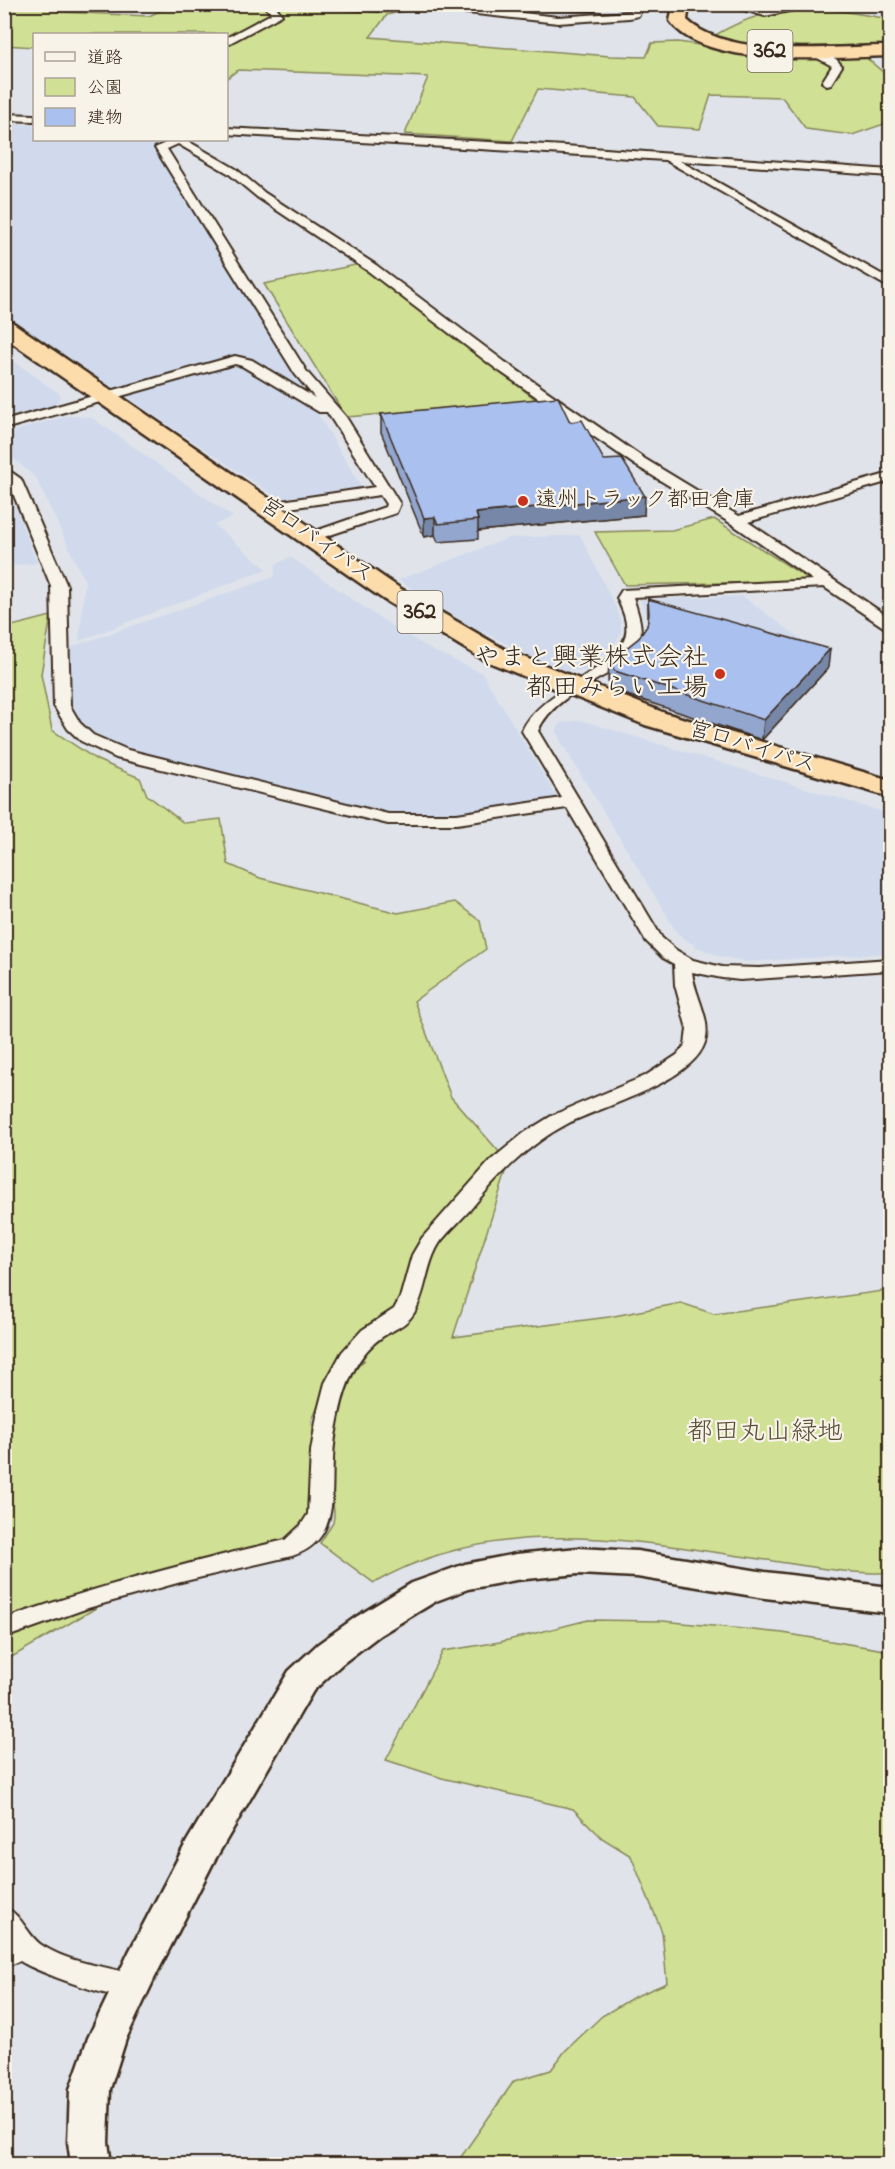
<svg xmlns="http://www.w3.org/2000/svg" width="895" height="2169" font-family="'Indie Flower','Klee One',sans-serif">
	<style>
		.built { fill: #d0daec }
		.green { fill: #d0e094; stroke: #868559; stroke-width: 1.5 }
		.lines { fill: none; stroke-linecap: round; stroke-linejoin: round }
		.street-casing { stroke: #3b2a1e; stroke-width: 4 }
		.secondary-casing { stroke: #3b2a1e; stroke-width: 5 }
		.highway-casing { stroke: #3b2a1e; stroke-width: 5 }
		.street { fill: #f7f3e8; fill-rule: evenodd }
		.secondary { fill: #f7f3e8; fill-rule: evenodd }
		.highway { fill: #fddcac; fill-rule: evenodd }
		.wall { fill: #92a6ce; stroke: #3b2a1e; stroke-width: 1.5 }
		.shaded-wall { fill: #7787a7; stroke: #3b2a1e; stroke-width: 1.5 }
		.building { fill: #aac1ef; stroke: #3b2a1e; stroke-width: 1.5 }
		.poi-dot { fill: #c8321e; stroke: #f7f3e8; stroke-width: 2 }
		.labels { text-anchor: middle; dominant-baseline: central; stroke-width: 4.5; stroke-linejoin: round; paint-order: stroke }
		.far-poi-label { font-size: 22px; fill: #3b2a1e; stroke: #f7f3e8; text-anchor: start }
		.far-street-label { font-size: 22px; fill: #3b2a1e; stroke: #f7f3e8 }
		.shield { fill: #f7f3e8; stroke: #73665b; stroke-width: 1.5 }
		.shield-label { font-size: 24px; font-weight: bold; fill: #3b2a1e }
		.poi-label { font-size: 26px; fill: #3b2a1e; stroke: #f7f3e8; text-anchor: end }
		.park-label { font-size: 26px; fill: #594e36; stroke: #f7f3e8 }
	</style>
	<rect width="100%" height="100%" fill="#e0e4ea"/>
	<filter id="ink" filterUnits="userSpaceOnUse"><feTurbulence type="fractalNoise" baseFrequency=".0167" numOctaves="2"/><feDisplacementMap in="SourceGraphic" scale="12" xChannelSelector="R" yChannelSelector="G"/><feConvolveMatrix kernelMatrix="1 2 1 2 8 2 1 2 1" color-interpolation-filters="sRGB"/></filter>
	<g filter="url(#ink)">
		<path class="built" d="M4,123L34,125V140H155L362,488L279,499L5,315Z
			M5,355L60,394L57,405L5,420Z
			M67,416L91,417L233,517L214,525L267,569L79,641L85,582L36,478L5,451V433Z
			M5,481L37,563L5,566Z
			M580,535L616,608L621,624V633L615,644L586,671L558,670L469,625L398,580L509,538Z
			M291,557L381,619L432,650L482,673L557,797L553,801L457,816L414,818L380,814L124,751L101,742L86,731L69,709L67,667L71,647L274,577L276,564Z
			M742,596L830,660L828,665L646,613L640,600Z
			M580,720L890,814V953L747,962L719,956L697,947L678,934L561,742L556,731L561,723Z"/>
		<path class="green" d="M175,4L451,5H426L387,15L370,37L610,56L646,57L652,43L678,42L749,52L864,56L883,72L890,75V122L852,135L806,129L782,97L711,95L700,129L658,126L635,97L538,89L512,141L405,134L428,77L238,70L227,78L226,34H34V47L5,45L4,5H44L61,12L149,16Z
			M811,6L890,19V47C836,49 762,59 712,37C749,15 769,12 811,6Z
			M360,264L539,402L346,417L264,284Z
			M714,519L812,581L625,585L595,532L672,530Z
			M51,616L41,674L52,730L97,760L140,778L147,795L184,823L221,819L228,864L260,878L398,913L455,902L480,921L486,949L414,1001L451,1097L509,1163L453,1337L609,1317L681,1303L714,1314L890,1290V1573C851,1574 812,1567 773,1561C641,1542 497,1511 374,1583L320,1543L333,1523L334,1516C334,1503 331,1492 330,1479C327,1447 339,1379 365,1360L336,1366L312,1420L320,1497L294,1542L108,1601L5,1661L4,628Z
			M588,1620L663,1621L783,1633L890,1651V2164H456L514,2081L551,2070L565,2051L602,2016L634,1997L667,1983L662,1932L631,1856L602,1838L573,1809L442,1778L386,1760L443,1651L500,1642Z"/>
		<g class="lines">
			<defs>
				<path id="street" d="M263,4H274L282,15L226,45V38L271,14Z
					M306,4H445L558,17L629,12L635,4L644,6L638,16L629,18L558,23L431,9L384,11L311,7Z
					M723,4H742L765,10L798,4H823L765,16Z
					M522,5L596,4L599,7L594,10L527,8Z
					M814,49L836,59L842,66L831,84L827,85L822,82L832,66L810,54L809,52Z
					M4,114L34,115V121L4,120Z
					M226,128L565,146L890,170V176L680,161L890,279V288L665,160L226,134Z
					M171,140H186L236,169L265,193L376,265L505,362L645,459L739,516L890,473V481L748,522L890,618V629L885,628L824,587L633,597C643,629 647,639 623,665C595,682 551,699 538,731L662,938L676,950L693,960L722,967L759,968L890,959V970L740,980L722,978L692,972C694,993 710,1017 706,1038C699,1081 601,1106 567,1124C527,1145 497,1177 469,1211C460,1221 450,1230 441,1241C426,1262 427,1291 414,1313C406,1326 394,1329 382,1337C356,1355 345,1386 339,1415C336,1430 333,1445 333,1460C331,1497 339,1541 292,1556L181,1582L88,1608L4,1638V1619C97,1586 190,1562 285,1540L301,1525L308,1514L311,1451L318,1410L325,1383L342,1352L362,1330L394,1309L400,1298L412,1255L422,1238L491,1160L524,1133L553,1115L645,1076L677,1055L685,1045L687,1029L675,985L674,964L663,958L646,941L567,808L457,824H388L116,758L81,741L68,729L54,706L51,586L8,481L4,478V467L21,479L67,586L70,706L80,723L93,735L128,750L388,814H457L562,798L522,731C541,687 622,669 626,633C628,621 622,609 617,598L622,590L813,580L732,524L635,465L495,368L368,271L257,197L228,173L178,144L167,149L307,372L346,417L400,504L396,513L312,541L307,540L305,537L307,534L385,507L386,504L380,495L268,511L263,510L261,507L268,503L375,487L327,412H319L242,366L235,364L4,429V421L235,356L252,360L315,398L295,374L155,148Z
					M4,1907C22,1914 27,1936 43,1946C73,1965 110,1966 142,1977L146,1986L142,1995C139,1996 136,1998 133,1998C114,2000 37,1972 20,1961L4,1967Z"/>
				<path id="secondary" d="M578,1548L637,1551L765,1572L890,1587V1613L765,1598L637,1577L578,1574L516,1580L468,1589L436,1601L380,1635L342,1664L313,1691L213,1863L156,1975L126,2039L110,2089L108,2142L111,2164H71L68,2142L70,2089L88,2038L129,1952L187,1841L289,1671L318,1644L356,1617L412,1583L465,1564L516,1554Z"/>
				<path id="highway" d="M677,4H694L688,12L687,20C730,60 833,46 890,46V56C836,57 704,70 670,21L672,11Z
					M4,321L12,322L401,589L504,649L665,713L890,780V797L645,725L486,661L383,599L4,337Z"/>
			</defs>
			<use href="#street" class="street-casing"/>
			<use href="#secondary" class="secondary-casing"/>
			<use href="#highway" class="highway-casing"/>
			<use href="#street" class="street"/>
			<use href="#secondary" class="secondary"/>
			<use href="#highway" class="highway"/>
		</g>
		<path class="wall" d="M381,414L570,422L644,515L478,531V539L438,542L435,535L424,537L381,432Z
			M648,599L828,668L762,740L615,691L608,681L609,662L639,638L647,626L648,622Z"/>
		<path class="shaded-wall" d="M645,496L644,515L478,531V520L476,513Z
			M435,517V535L424,537V518Z
			M830,649L828,668L762,740L764,720Z"/>
		<path class="building" d="M558,397L570,422L582,420L604,460L622,459L645,496L476,513L478,520L438,524L435,517L424,518L381,414Z
			M648,599L830,649L764,720L615,671L609,662L639,638L647,626L649,614Z"/>
	</g>
	<g class="poi-dot">
		<circle cx="523" cy="501" r="6"/>
		<circle cx="720" cy="674" r="6"/>
	</g>
	<g class="labels">
		<g class="far-poi-label">
			<text x="535" y="501">遠州トラック都田倉庫</text>
		</g>
		<g class="far-street-label">
			<text transform="translate(316 541) rotate(35)">宮口バイパス</text>
			<text transform="translate(752 748) rotate(17)">宮口バイパス</text>
		</g>
		<g class="shield">
			<rect x="747.5" y="30" width="45" height="42" rx="4.5"/>
			<rect x="397.5" y="591" width="45" height="42" rx="4.5"/>
		</g>
		<g class="shield-label">
			<text x="770" y="51">362</text>
			<text x="420" y="612">362</text>
		</g>
		<g class="poi-label">
			<text x="708" y="659">やまと興業株式会社<tspan x="708" dy="30">都田みらい工場</tspan></text>
		</g>
		<g class="park-label">
			<text x="765" y="1433">都田丸山緑地</text>
		</g>
	</g>
	<rect width="895" height="2169" fill="none" stroke="#f7f3e8" stroke-width="24"/>
	<rect x="12" y="12" width="871" height="2145" fill="none" stroke="#3b2a1e" stroke-width="2" filter="url(#ink)"/>
	<rect x="33" y="33" width="195" height="108" fill="#f7f3e8" stroke="#aca397" stroke-width="1.5"/>
	<rect x="45" y="52" width="30" height="9" fill="#f7f3e8" stroke="#aca397" stroke-width="1.5"/>
	<text x="87" y="63" font-size="18" fill="#3b2a1e">道路</text>
	<rect x="45" y="78" width="30" height="18" fill="#d0e094" stroke="#aca397" stroke-width="1.5"/>
	<text x="87" y="93" font-size="18" fill="#3b2a1e">公園</text>
	<rect x="45" y="108" width="30" height="18" fill="#aac1ef" stroke="#aca397" stroke-width="1.5"/>
	<text x="87" y="123" font-size="18" fill="#3b2a1e">建物</text>
</svg>
